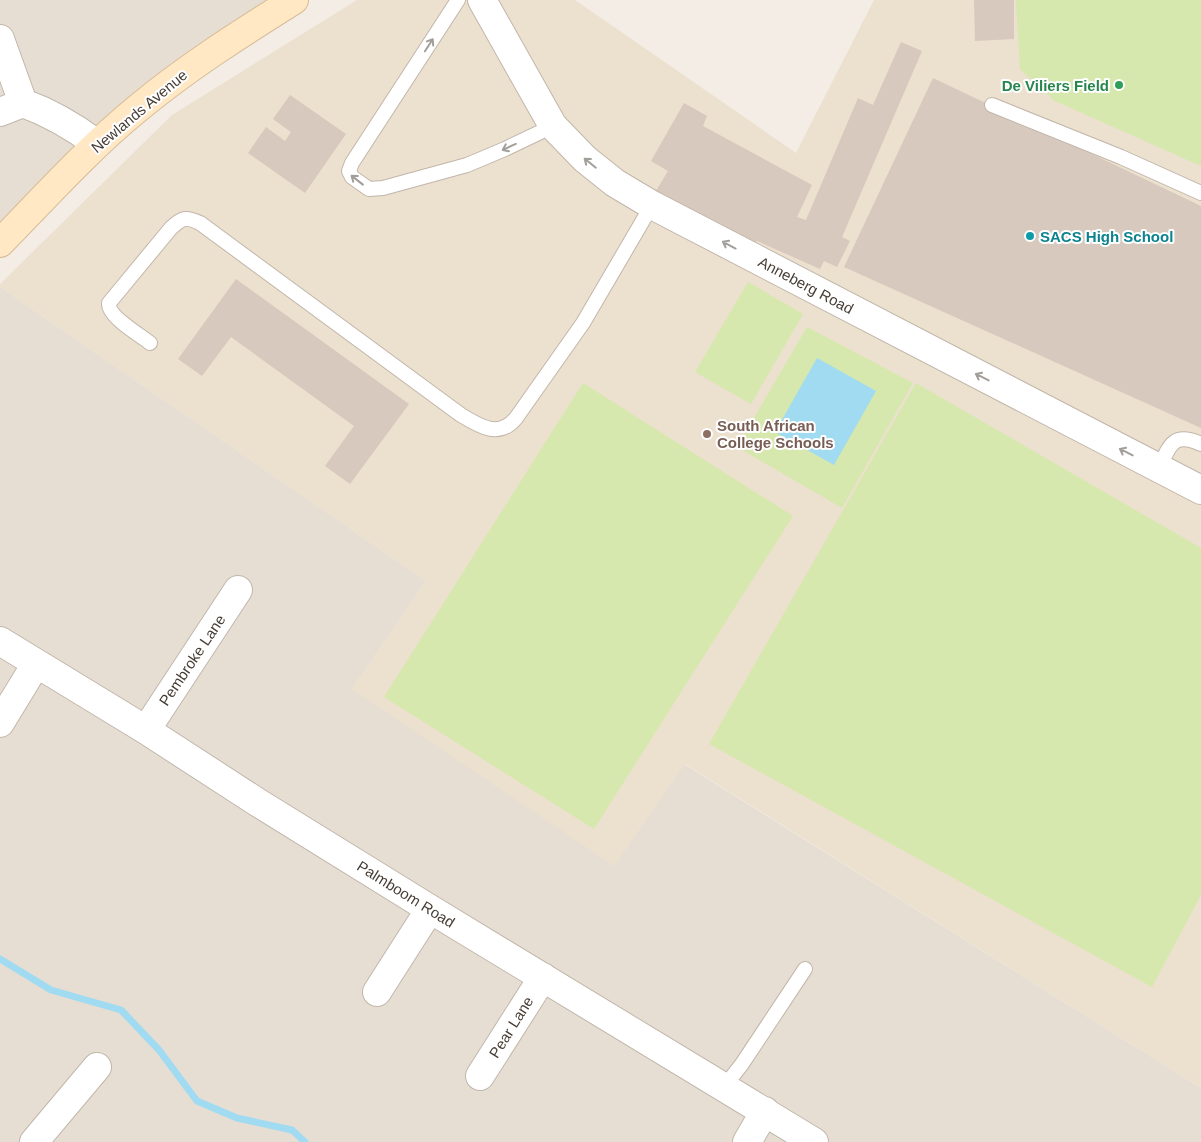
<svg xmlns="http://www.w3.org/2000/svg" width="1201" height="1142" font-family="Helvetica,sans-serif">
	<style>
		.residential { fill: #e7ded3 }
		.education { fill: #ece0ce }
		.green { fill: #d6e8ad }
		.water { fill: #a0dbf1 }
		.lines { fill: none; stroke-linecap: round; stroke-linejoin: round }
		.stream { stroke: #a0dbf1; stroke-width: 7 }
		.building { fill: #d7c9bd }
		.service-casing { stroke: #c1b6aa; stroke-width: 16 }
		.minor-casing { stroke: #c1b6aa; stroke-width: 30 }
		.secondary-casing { stroke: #d7bc96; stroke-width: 30 }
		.service { stroke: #fff; stroke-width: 14 }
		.minor { stroke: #fff; stroke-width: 28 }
		.secondary { stroke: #ffe8c3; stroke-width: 28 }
		.oneway { stroke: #a29e9a }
		.leisure-dot { fill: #2e9e5b; stroke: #fff; stroke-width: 2 }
		.culture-dot { fill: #0f9aa8; stroke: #fff; stroke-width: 2 }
		.education-dot { fill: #8d6e63; stroke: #fff; stroke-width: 2 }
		.labels { text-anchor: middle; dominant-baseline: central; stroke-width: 4; stroke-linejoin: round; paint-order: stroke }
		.leisure-label { font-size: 15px; font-weight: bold; fill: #27864d; stroke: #fff; text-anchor: end }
		.street-label { font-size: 15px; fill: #453c34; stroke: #fff }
		.culture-label { font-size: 15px; font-weight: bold; fill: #0d838f; stroke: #fff; text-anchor: start }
		.education-label { font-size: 15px; font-weight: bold; fill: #785e54; stroke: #fff; text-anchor: start }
	</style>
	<rect width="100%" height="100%" fill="#f3ede5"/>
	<path class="residential" d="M0,0H294L224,45L0,243Z
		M0,287L426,581L352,689L684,764L1201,1088V1142H0Z"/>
	<path class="education" d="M357,0H575L796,153L874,0H1201V1088L685,764L614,866L352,689L426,581L0,287V284L172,115Z"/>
	<path class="green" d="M1016,0H1201V166L1055,101L1020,69Z
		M748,282L803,314L751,404L695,372Z
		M807,327L913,383L842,508L737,447Z
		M583,383L793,516L594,829L384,697Z
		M916,383L1201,548V895L1152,987L709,744Z"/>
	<path class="water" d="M817,358L876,391L834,465L775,432Z"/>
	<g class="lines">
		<path class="stream" d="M0,959L51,990L121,1010L159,1050L197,1101L237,1118L292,1130L305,1142"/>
	</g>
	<path class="building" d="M974,0H1014V39L975,41Z
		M901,42L922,51L842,237L850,241L837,267L824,261L820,269L757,241L755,243L656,191L668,171L651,161L684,103L707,116L703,126L812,185L797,217L806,220L858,98L873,105Z
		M933,78L1201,206V428L844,267Z
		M290,95L346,134L305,193L248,153L266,127L285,141L291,132L273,119Z
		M236,279L409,404L350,484L325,466L354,426L231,337L202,376L178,359Z"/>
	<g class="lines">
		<defs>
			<path id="service" d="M458,0L352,163L349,171L352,177L369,189L383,188L467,165L505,149L553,126
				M992,105L1121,157L1201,193
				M150,343C140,335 107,316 109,303L171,228C182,218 185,216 200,223L461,415C479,426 499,439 516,418L583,323L652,205
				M1159,469C1169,446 1173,431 1201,444
				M724,1087L742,1064L805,969"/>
			<path id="minor" d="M482,0L553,126L585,159L615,183L652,205L1201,490
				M0,39L23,103C51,113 73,126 97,144
				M0,112L23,103
				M0,641L146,730L257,802L430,909L814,1142
				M0,723L36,664
				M146,730L238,590
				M377,992L430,909
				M480,1076L543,977
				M34,1142L97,1067
				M747,1142L765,1111"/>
			<path id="secondary" d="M0,243C45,197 88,149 137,109C186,68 240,34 294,0"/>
		</defs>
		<use href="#service" class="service-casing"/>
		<use href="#minor" class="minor-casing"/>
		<use href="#secondary" class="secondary-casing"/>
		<use href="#service" class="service"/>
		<use href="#minor" class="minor"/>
		<use href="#secondary" class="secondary"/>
	</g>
	<defs><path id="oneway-shaft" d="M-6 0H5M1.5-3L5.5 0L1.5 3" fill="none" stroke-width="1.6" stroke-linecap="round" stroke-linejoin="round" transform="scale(1.25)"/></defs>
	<g class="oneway">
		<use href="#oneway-shaft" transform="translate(429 45) rotate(-57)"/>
		<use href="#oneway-shaft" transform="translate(509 147) rotate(155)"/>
		<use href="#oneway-shaft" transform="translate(590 163) rotate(-141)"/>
		<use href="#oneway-shaft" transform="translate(357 180) rotate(-142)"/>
		<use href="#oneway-shaft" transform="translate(729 245) rotate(-152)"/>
		<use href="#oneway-shaft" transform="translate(982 377) rotate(-153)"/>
		<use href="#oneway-shaft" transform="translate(1126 452) rotate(-153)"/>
	</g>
	<circle class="leisure-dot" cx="1119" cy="85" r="5"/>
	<circle class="culture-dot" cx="1030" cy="236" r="5"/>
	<circle class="education-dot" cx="707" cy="434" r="5"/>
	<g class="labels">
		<g class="leisure-label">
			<text x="1109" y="85">De Viliers Field</text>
		</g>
		<g class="street-label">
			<text transform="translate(139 111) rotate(-40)">Newlands Avenue</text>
			<text transform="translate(806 285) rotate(28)">Anneberg Road</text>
			<text transform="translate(192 660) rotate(-56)">Pembroke Lane</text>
			<text transform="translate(406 894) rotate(32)">Palmboom Road</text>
			<text transform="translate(511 1027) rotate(-58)">Pear Lane</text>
		</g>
		<g class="culture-label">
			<text x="1040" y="236">SACS High School</text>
		</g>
		<g class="education-label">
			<text x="717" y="425">South African<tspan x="717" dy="17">College Schools</tspan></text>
		</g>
	</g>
</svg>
